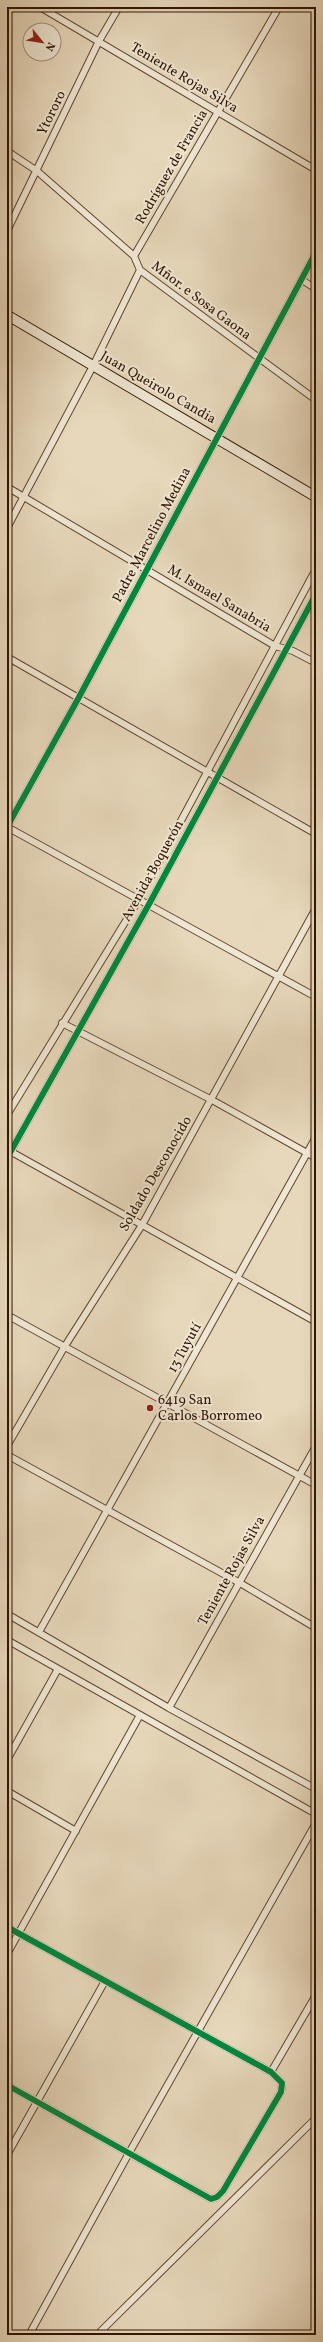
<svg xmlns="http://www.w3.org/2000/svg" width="323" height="2342" font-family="Vollkorn,serif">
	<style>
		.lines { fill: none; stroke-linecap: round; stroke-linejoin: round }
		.street-casing { stroke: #5e4630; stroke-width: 8 }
		.secondary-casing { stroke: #301502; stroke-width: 11 }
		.street { stroke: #efe6d3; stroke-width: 6 }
		.secondary { stroke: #efe6d3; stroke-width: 9 }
		.cycleway-casing { stroke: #efe6d3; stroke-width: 8 }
		.cycleway { stroke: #00873e; stroke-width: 6 }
		.poi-dot { fill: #8f2418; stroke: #efe6d3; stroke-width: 1.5 }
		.labels { text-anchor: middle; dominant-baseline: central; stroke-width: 4; stroke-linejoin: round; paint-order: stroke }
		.street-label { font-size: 14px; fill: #301502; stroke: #efe6d3 }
		.poi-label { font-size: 14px; fill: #301502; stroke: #efe6d3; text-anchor: start }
	</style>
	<rect width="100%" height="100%" fill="#e7d8bb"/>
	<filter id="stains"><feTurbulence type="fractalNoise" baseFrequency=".005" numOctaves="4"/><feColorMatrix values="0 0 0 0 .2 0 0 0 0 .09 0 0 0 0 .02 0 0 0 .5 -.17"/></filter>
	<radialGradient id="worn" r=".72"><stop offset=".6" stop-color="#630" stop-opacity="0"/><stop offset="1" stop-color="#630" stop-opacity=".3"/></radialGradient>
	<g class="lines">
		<defs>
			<path id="street" d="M40,7L316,170
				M7,151L37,171L134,256L140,270L316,400
				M7,231L99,41L119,7
				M134,256L279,7
				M302,280L316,289
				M7,487L275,646L293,651L316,663
				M7,528L93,366L140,270
				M7,657L316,834
				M7,827L78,699L316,252
				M7,827L316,997
				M62,1023L212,1100L316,1158
				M7,1115L138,901L316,569
				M8,1150L316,1322
				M7,1158L148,906L316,594
				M7,1315L316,1485
				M7,1446L65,1346L142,1225L316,908
				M7,1455L240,1583L316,1628
				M7,1614L169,1708L316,1789
				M39,1632L316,1137
				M7,1640L316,1814
				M169,1708L316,1446
				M7,1760L58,1669
				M7,1791L76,1831
				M7,1927L271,2072L282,2083L281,2092L223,2191L217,2197L211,2199L7,2085
				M7,1954L140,1715
				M271,2072L316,1995
				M7,2155L105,1981
				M29,2335L129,2153L316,1823
				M97,2335L316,2118"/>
			<path id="secondary" d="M7,315L316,497"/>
		</defs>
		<use href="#street" class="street-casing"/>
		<use href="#secondary" class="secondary-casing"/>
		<use href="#street" class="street"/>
		<use href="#secondary" class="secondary"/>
		<defs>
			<path id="cycleway" d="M7,827L78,699L316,252
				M7,1158L148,906L316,594
				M7,1927L271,2072L282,2083L281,2092L223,2191L217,2197L211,2199L7,2085"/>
		</defs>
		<use href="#cycleway" class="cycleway-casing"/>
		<use href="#cycleway" class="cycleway"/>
	</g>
	<circle class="poi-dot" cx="150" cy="1408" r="4"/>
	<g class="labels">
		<g class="street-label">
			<text transform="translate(184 78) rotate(31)">Teniente Rojas Silva</text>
			<text transform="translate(52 113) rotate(-64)">Ytororo</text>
			<text transform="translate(172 167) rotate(-60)">Rodríguez de Francia</text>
			<text transform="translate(201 301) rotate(37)">Mñor. e Sosa Gaona</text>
			<text transform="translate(158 388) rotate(30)">Juan Queirolo Candia</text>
			<text transform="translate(152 535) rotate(-62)">Padre Marcelino Medina</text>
			<text transform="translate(219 599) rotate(31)">M. Ismael Sanabria</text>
			<text transform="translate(153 871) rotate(-61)">Avenida Boquerón</text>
			<text transform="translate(156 1174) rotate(-60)">Soldado Desconocido</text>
			<text transform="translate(185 1348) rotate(-61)">13 Tuyutí</text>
			<text transform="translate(232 1571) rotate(-61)">Teniente Rojas Silva</text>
		</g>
		<g class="poi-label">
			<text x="158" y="1400">6419 San<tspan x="158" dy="16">Carlos Borromeo</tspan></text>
		</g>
	</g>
	<rect width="323" height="2342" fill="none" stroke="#e7d8bb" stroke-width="24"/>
	<rect x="8" y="8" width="307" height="2326" fill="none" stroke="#301502" stroke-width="2"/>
	<rect x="12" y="12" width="299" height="2318" fill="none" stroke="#301502"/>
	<g transform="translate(42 42) rotate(120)"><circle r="19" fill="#efe6d3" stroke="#a3927f"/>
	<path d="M0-3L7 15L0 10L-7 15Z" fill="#8f2418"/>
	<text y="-6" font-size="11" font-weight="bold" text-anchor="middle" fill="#301502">N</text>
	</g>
	<rect width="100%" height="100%" filter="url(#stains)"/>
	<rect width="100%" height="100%" fill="url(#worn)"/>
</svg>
